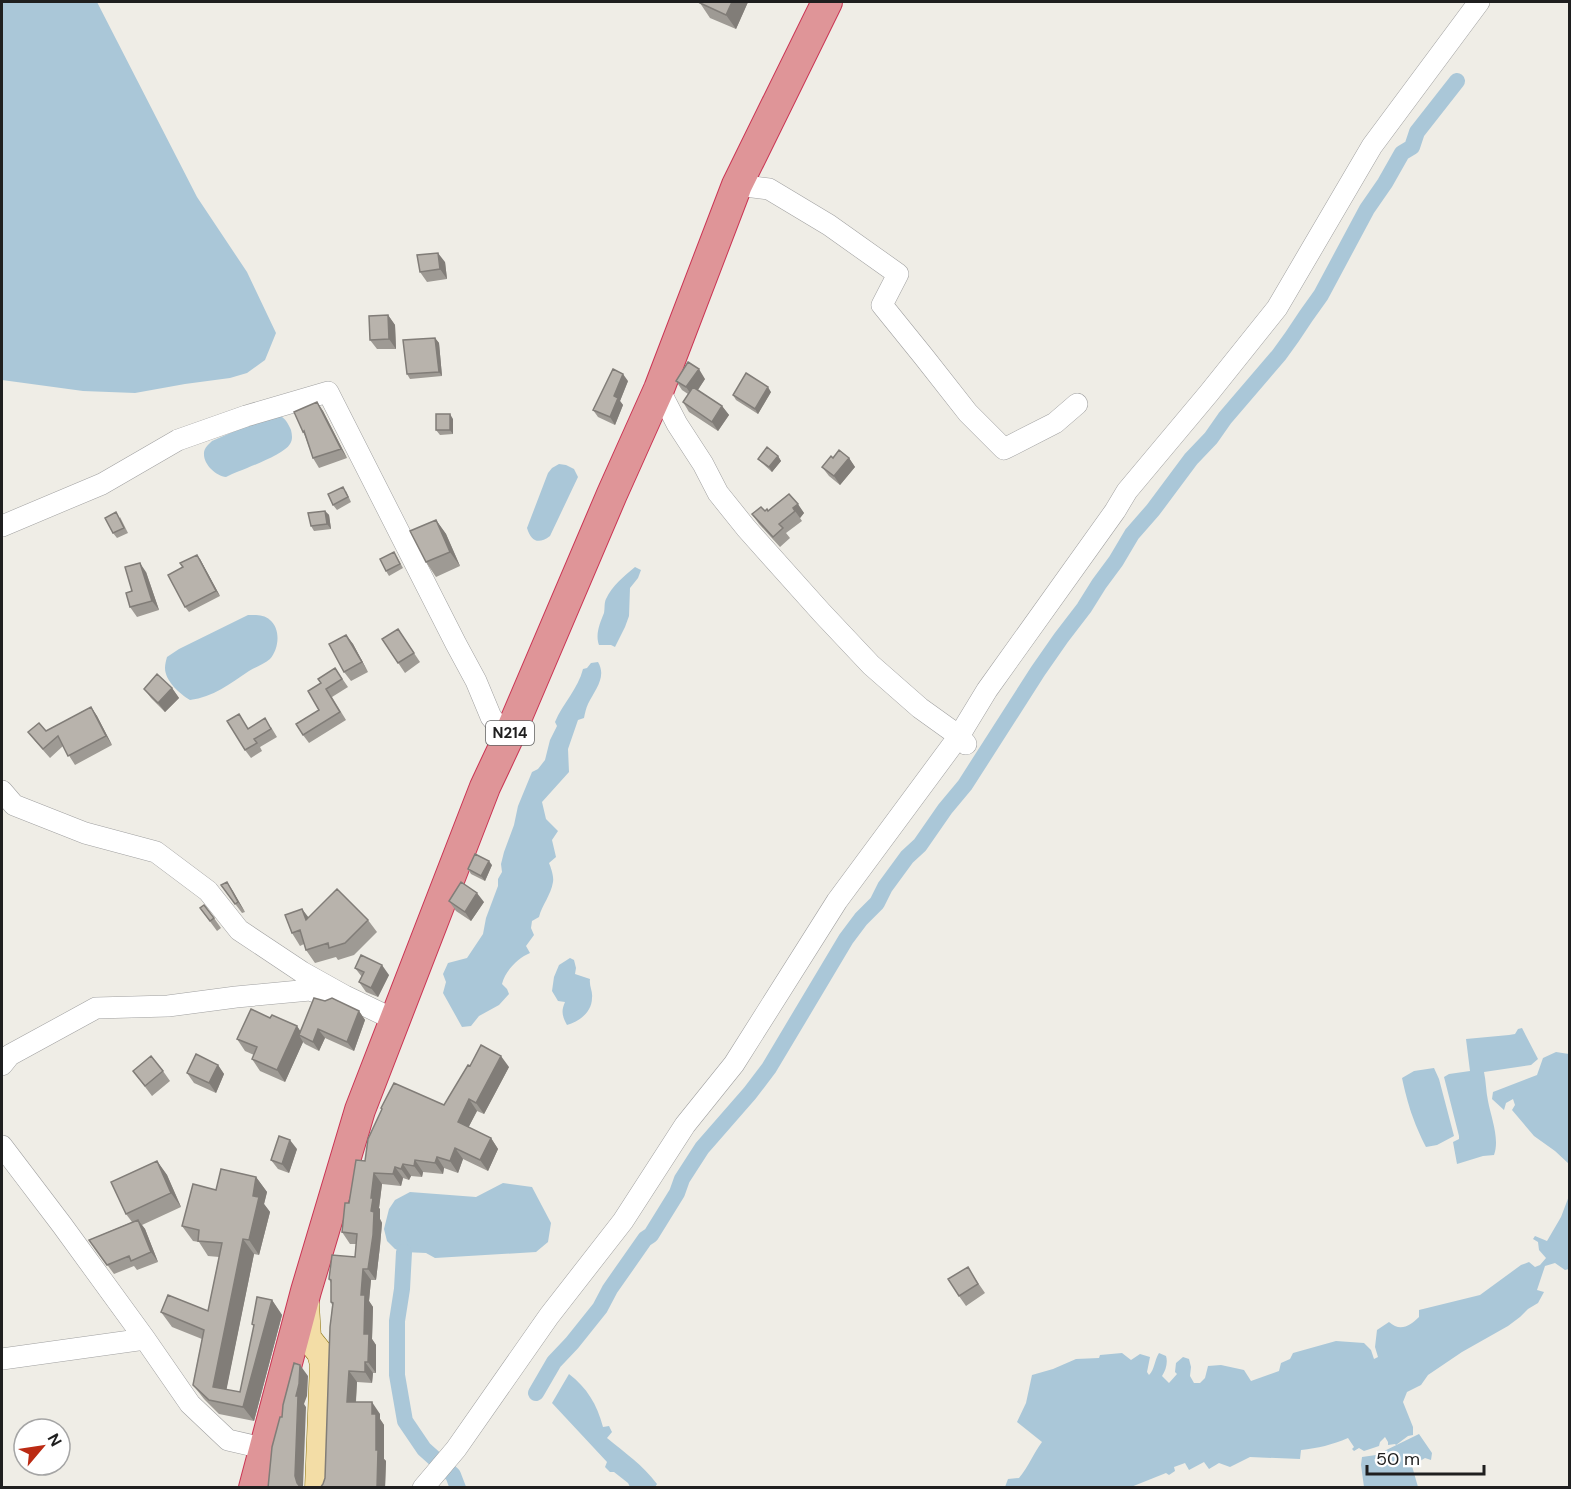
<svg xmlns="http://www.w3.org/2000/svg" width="1571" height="1489" font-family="'DM Sans',sans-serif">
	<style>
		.water { fill: #aac7d8 }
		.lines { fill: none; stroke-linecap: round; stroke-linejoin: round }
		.canal { stroke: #aac7d8; stroke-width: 16 }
		.minor-casing { stroke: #a0a0a0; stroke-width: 22 }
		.major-casing { stroke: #8b730e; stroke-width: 27 }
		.highway-casing { stroke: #ca3554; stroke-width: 32 }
		.minor { stroke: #fff; stroke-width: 21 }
		.major { stroke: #f3dda6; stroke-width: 26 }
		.highway { stroke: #df9598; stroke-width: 30 }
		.wall { fill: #9e9a94 }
		.shaded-wall { fill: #817d78 }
		.building { fill: #b8b3ac; stroke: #817d78; stroke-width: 1.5 }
		.labels { text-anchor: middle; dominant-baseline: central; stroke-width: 4.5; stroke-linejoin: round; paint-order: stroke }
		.shield { fill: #fff; stroke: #626262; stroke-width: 1.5 }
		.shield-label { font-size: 15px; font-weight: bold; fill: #1f1f1f }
	</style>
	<rect width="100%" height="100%" fill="#efede6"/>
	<path class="water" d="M2,2H97L197,197L247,272L276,333L265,360L247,373L230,378L185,384L135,393L83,391L2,380Z
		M279,415C285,418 288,423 291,430C292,435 293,439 290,444C283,456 240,470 226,477C216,476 203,464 204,453C204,448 209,444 212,441L260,420Z
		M559,464L566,465L574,469L578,477L550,536C538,545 531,541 527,528L548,473L552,468Z
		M635,567L641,570L638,578L630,588L629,616L625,627L615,647L611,645H599C595,634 600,623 604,613C605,608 604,603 606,599C612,586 624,576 635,567Z
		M248,615C255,615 264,614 270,620C281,629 279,649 270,659C264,664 256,667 249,671C230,684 213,697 190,700C180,694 165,681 165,668C165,664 166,661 167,657L179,649Z
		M598,662C607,677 595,690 588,704C586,708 585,713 584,718L578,720L568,749L569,772L542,802L546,819L558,831L552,840L556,857L549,863C551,868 554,876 553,882C551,895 542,905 539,917L532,921L531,928L534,935L526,946L530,953C518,958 505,971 502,984L507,989L509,994L499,1005L479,1016L471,1026L462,1027L443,993L446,982L443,974L448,963L467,958L483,934L486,918L498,886V879L502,872L501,864L504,852L514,825L518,806L532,772L538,769L545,760L550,740L557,726L555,722C563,703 578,689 583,669L587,668L591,663Z
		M570,958L574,960L576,968L575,974L590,979C589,987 593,991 592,998C592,1012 579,1022 567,1025C562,1016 561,1011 565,1002L558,1001L552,991L554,977L559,965Z
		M1522,1028L1538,1059L1531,1065L1484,1072C1486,1081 1486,1092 1488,1101C1491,1117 1500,1139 1494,1155L1483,1156L1457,1164L1453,1142L1459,1139V1136L1444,1077L1449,1074L1470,1071L1466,1039L1509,1035L1515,1034L1518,1029Z
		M1556,1052L1569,1054V1164L1555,1151L1534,1136L1512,1110L1515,1105L1513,1099L1506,1103L1504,1110L1492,1099L1493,1092L1537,1075L1543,1058Z
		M1434,1068L1439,1079L1454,1136L1437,1145L1426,1147C1413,1121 1408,1105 1402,1078L1414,1071Z
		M503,1183L532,1187L551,1223L548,1242L536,1252L435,1258L426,1253L404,1252L395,1249L387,1241L384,1229L389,1209L395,1200L410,1192L476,1197Z
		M1569,1196V1269L1565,1270L1555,1263L1545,1266L1537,1290L1544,1292L1538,1303L1528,1309L1520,1317L1508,1326L1462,1352L1428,1375L1421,1385L1407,1392L1403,1402L1413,1427V1435L1408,1436L1396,1445L1395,1444L1388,1445V1442L1385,1437L1380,1442L1379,1446L1364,1451L1359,1448L1354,1451L1352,1449L1354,1447L1348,1438C1332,1445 1318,1448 1301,1450L1300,1459L1250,1457L1230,1467L1219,1463L1209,1469L1204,1462L1189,1470L1185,1463L1174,1467L1175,1471L1169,1475L1166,1473L1131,1487H1005L1008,1479L1019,1478C1029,1466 1033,1454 1042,1442L1017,1422L1026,1403L1032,1375L1053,1369L1076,1359L1099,1358L1100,1355L1122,1353L1131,1360L1140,1354L1150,1357L1147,1372L1149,1375C1155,1369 1154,1361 1159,1353L1166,1356C1168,1362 1166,1370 1162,1376L1169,1383L1177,1374L1175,1372L1176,1363L1183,1357L1189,1359L1191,1367L1190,1376L1194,1383H1200L1205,1378L1208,1366L1221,1365L1244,1370L1251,1381L1279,1371L1281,1363L1290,1359L1293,1353L1336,1341L1364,1343L1371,1350L1374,1359L1378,1357L1375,1347L1377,1330L1389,1322C1400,1332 1410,1326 1419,1317V1310L1480,1295L1521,1265L1529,1262L1535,1267L1540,1265L1546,1258L1539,1250L1538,1242L1533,1239L1535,1236L1547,1241L1561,1217Z
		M569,1374C587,1388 597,1404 603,1427L609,1426L612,1432L607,1438C625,1453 643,1465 657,1484L655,1487H630L628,1483L614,1472H610L605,1467L607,1462L552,1403Z
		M1419,1434L1432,1453L1431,1460L1425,1458L1412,1466L1418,1487H1364L1361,1465L1362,1457L1376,1455Z"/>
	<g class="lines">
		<path class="canal" d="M404,1252L402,1289L397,1321V1375L405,1421L424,1449L453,1475L458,1488
			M536,1393L554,1362L572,1343L600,1308L610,1289L645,1239L651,1235L677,1193L682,1179L702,1148L750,1093L769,1068L846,939L861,919L877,903L885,887L907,857L920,845L945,809L965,785L1038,671L1061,638L1084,608L1099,584L1116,561L1132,534L1153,510L1191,459L1211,438L1225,418L1279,355L1292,337L1306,316L1321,295L1367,209L1385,183L1402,153L1412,147L1417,132L1457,81"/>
		<defs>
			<path id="minor" d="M737,185L769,189L829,225L898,274L882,305L924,357L968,413L1004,449L1055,423L1077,404
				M659,389L677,424L703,464L718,493L746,528L822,613L871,665L920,708L959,736L966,744
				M2,526L102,484L178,440L246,416L328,392L456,644L476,681L491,717L508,738
				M2,791L14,805L85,833L156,852L208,891L239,930L302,972L345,996L395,1020
				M2,1065L10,1055L96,1008L168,1006L236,997L310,990L330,997
				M2,1146L62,1225L145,1339
				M2,1359L145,1339L190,1404L228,1440L263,1448
				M423,1488L456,1449L549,1316L623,1221L685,1125L734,1064L837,901L959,736L987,690L1115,511L1127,491L1209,393L1277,308L1372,146L1479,2"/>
			<path id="major" d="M306,1304L308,1338L320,1353L323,1364L318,1488"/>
			<path id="highway" d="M254,1488L306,1291L360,1110L485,787L508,738L612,494L659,389L737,185L827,2"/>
		</defs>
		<use href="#minor" class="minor-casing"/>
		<use href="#major" class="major-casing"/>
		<use href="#highway" class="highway-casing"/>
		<use href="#minor" class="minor"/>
		<use href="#major" class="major"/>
		<use href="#highway" class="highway"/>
	</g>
	<path class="wall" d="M748,2L736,29L710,18L700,3Z
		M445,262L447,279L427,282L420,272Z
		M388,315L395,325L396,349H377L370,340Z
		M435,338L439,343L442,376L410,379L407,374Z
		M705,379L698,390L722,406L729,415L718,431L689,412L683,402L688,394L682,390L676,381Z
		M628,381L620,401L623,405L615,425L598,417L593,410L603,391Z
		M771,392L758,414L736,400L733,395Z
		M317,402L323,411L347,458L319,468L313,458L305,436L303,432Z
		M453,419V434L440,435L436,430Z
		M778,456L781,461L772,472L762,463L758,459Z
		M833,458H849L855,467L840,485L829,476L822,467Z
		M346,491L351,502L337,510L333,505Z
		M789,494L804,513L800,518L802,521L786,533L790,538L780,547L759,524L752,514L768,511Z
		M325,511L329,515L331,529L314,531L311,526Z
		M120,517L128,533L117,538L113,533Z
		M436,520L446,534L460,566L436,577L426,562Z
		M397,557L403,568L389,576L386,571Z
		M200,559L220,596L189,612L185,607Z
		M146,572L159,610L137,617L130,607L132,591Z
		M398,629L420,662L405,673L382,639Z
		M346,635L353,644L368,672L351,681L344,672Z
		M335,668L348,687L332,697L346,720L309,743L303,735L319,710L321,683Z
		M172,688L179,698L165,712L151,698L144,689Z
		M91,707L97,716L112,745L75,765L63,746L50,758L35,741L28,732L46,731Z
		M271,727L277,737L260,747L262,751L251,758L245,750L248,728Z
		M492,865L485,881L471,874L468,869Z
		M227,882L245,912L242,913L221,885Z
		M449,901L484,902L471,921L456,911Z
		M200,908L214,918L221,928L217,931Z
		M302,909L309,918L368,920L377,932L354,955L338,960L336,957L315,963L306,950L304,944L300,946L292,933Z
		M355,968L389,975L378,997L366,992L359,982L362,977Z
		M359,1011L365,1020L354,1051L325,1038L319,1051L305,1044L303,1042L285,1082L260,1071L252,1059L254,1055L245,1051L237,1039L270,1018L297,1026L300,1031Z
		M218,1065L224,1074L216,1093L194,1083L187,1073Z
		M470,1066L509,1067L484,1114L477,1111L468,1128L491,1138L498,1149L488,1171L463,1159L458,1173L444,1168L443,1174L423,1172L422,1177L411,1176L409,1180L403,1178L401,1186L382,1184L379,1208L380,1209V1219L382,1223L380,1246L376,1280H371L369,1301L373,1307L372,1339L376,1345V1373H373L372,1383L357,1382L356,1402L380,1414V1419L384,1425V1459L386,1461L385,1488H320L323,1484L325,1478L332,1305L331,1302V1283L329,1279L355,1257L356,1244H350L342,1232L349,1203L365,1161L382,1110L381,1108L444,1105Z
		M133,1071H163L170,1081L152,1096Z
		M297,1149L289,1173L278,1169L271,1160Z
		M157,1161L167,1175L181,1207L142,1225L145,1229L158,1262L137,1270L134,1266L114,1274L89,1240L132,1222L126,1214Z
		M256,1177L267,1192L264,1204L270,1212L259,1255L254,1254L226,1390L240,1392L254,1327L252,1324L272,1300L282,1315L254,1421L219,1414L204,1399L193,1385L202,1339L172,1327L161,1312L208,1311L219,1257L208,1256L199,1242L193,1241L182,1226L216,1190Z
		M974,1277L985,1293L966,1306L959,1296Z"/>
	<path class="shaded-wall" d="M732,2H748L736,29L726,15Z
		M438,253L445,262L447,279L440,269Z
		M388,315L395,325L396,349L389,339Z
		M435,338L439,343L442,376L439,372Z
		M699,369L705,379L693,397L686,387Z
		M623,374L628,381L620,401L623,405L615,425L610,417L614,396Z
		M768,387L771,392L758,414L755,409Z
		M317,402L323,411L347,458L341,449Z
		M722,406L729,415L718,431L712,422Z
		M450,414L453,419V434L450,430Z
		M778,456L781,461L772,472L769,467Z
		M849,458L855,467L840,485L834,476Z
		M798,504L804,513L800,518L793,508Z
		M325,511L329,515L331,529L327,524Z
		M436,520L446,534L460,566L450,552Z
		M197,555L200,559L220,596L216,591Z
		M140,563L146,572L159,610L152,601Z
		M346,635L353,644L368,672L362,662Z
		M172,688L179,698L165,712L158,703Z
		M91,707L97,716L112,745L106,736Z
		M489,861L492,865L485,881L481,876Z
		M227,882L233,891L245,912L238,902Z
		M477,893L484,902L471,921L465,912Z
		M302,909L311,921L306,920Z
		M382,965L389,975L378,997L371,988Z
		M359,1011L365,1020L354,1051L347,1042Z
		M297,1026L305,1038L299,1035L303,1042L285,1082L277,1070Z
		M318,1029L325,1038L319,1051L313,1042Z
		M501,1056L509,1067L484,1114L476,1103Z
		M218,1065L224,1074L216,1093L209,1083Z
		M469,1099L477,1111L465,1134L458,1122Z
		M491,1138L498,1149L488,1171L480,1160Z
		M290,1140L297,1149L289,1173L282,1164Z
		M455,1148L463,1159L458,1173L450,1161Z
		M437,1157L444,1168L443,1174L435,1163Z
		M415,1160L423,1172L422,1177L414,1166Z
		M157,1161L167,1175L181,1207L171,1193Z
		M403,1164L411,1176L409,1180L401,1169Z
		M395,1167L403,1178L401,1186L393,1174Z
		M374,1173L382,1184L379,1208L380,1209V1219L382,1223L380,1246L376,1280L368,1269L371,1211V1198Z
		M256,1177L267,1192L264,1204L270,1212L259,1255L249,1240L253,1196Z
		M138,1220L145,1229L158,1262L151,1252Z
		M243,1239L254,1254L224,1402L213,1387Z
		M363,1269L371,1280L369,1301L373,1307L372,1339L376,1345V1373L368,1362L364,1334L361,1295Z
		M272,1300L282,1315L254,1421L243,1407Z
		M365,1362L373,1373L372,1383L365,1372Z
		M300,1365L308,1376L307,1396L304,1404L306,1407L303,1487L300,1488L297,1483L295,1476L296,1396Z
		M349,1371L357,1382L355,1413L347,1402Z
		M372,1402L380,1414V1419L384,1425V1459L386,1461L385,1488H377L376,1450L372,1414Z"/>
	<path class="building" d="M701,2H732L726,15L700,3Z
		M438,253L440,269L420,272L417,255Z
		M388,315L389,339L370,340L369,316Z
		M435,338L439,372L407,374L403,340Z
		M688,362L699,369L686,387L676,381Z
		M613,369L623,374L614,396L618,398L610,417L593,410Z
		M746,373L768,387L755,409L733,395Z
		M693,387L722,406L712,422L683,402Z
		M317,402L341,449L313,458L304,431L303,432L294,412Z
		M436,414H450V430H436Z
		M767,447L778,456L769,467L758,459Z
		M839,450L849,458L834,476L822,467L831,456L833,458Z
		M343,487L348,497L333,505L328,494Z
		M789,494L798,504L793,508L795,511L779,524L783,528L773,537L752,514L761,507L765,511L767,509L768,511Z
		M325,511L327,524L311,526L308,513Z
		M116,512L124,528L113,533L105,518Z
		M436,520L450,552L426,562L410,531Z
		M394,552L400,564L386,571L380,559Z
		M197,555L216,591L185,607L168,575L183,567L180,563Z
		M140,563L152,601L130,607L126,593L132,591L125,567Z
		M398,629L414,653L398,663L382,639Z
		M346,635L362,662L344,672L329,644Z
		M335,668L342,679L326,689L340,712L303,735L296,724L319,710L308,691L321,683L318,679Z
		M157,674L172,688L158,703L144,689Z
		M91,707L106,736L68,756L58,736L43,749L28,732L39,723L46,731Z
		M239,714L248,729L265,718L271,729L254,739L257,743L245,750L227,721Z
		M475,854L489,861L481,876L468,869Z
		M227,882L238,902L235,904L221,885Z
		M461,882L477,893L465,912L449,901Z
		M337,889L368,920L345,943L329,948L328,943L306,950L300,930L292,933L285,915L302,909L306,920Z
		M204,905L214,918L210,921L200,908Z
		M361,955L382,965L371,988L359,982L364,972L355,968Z
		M314,998L325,1001L332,998L359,1011L347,1042L318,1029L313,1042L299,1035Z
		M251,1009L270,1018L272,1015L297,1026L277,1070L252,1059L257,1047L237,1039Z
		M481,1045L501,1056L476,1103L469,1099L458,1122L491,1138L480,1160L455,1148L450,1161L437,1157L435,1163L415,1160L414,1166L403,1164L401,1169L395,1167L393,1174L374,1173L371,1198H373L371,1211L374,1212L373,1235L368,1269H363L361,1295H365L364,1334H369L368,1362H365V1372L349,1371L347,1402H372V1414H376V1450H378L377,1488H320L323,1484L325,1478L330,1327L333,1303L331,1302V1280L329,1279L332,1255L355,1257L357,1234L342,1232L345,1203H349L356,1160L365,1161L368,1139L382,1109L381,1108L394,1083L444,1105L468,1065L470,1066Z
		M196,1054L218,1065L209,1083L187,1073Z
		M151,1056L163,1071L145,1086L133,1071Z
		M279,1136L290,1140L282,1164L271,1160Z
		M157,1161L171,1193L126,1214L111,1182Z
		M221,1169L256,1177L253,1196L259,1197L249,1240L243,1239L213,1387L240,1392L254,1325L252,1324L257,1297L272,1300L243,1407L209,1400L193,1385L204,1330L161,1312L168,1295L208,1311L222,1243L198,1241L199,1230L182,1226L193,1184L216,1190Z
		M138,1220L151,1252L131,1261L129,1256L107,1265L89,1240Z
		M968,1267L978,1284L959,1296L948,1279Z
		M294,1363L300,1365L299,1384L296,1396H298L295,1476L297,1483L301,1488H268L272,1447L280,1417H282L283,1405Z"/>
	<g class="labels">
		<rect class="shield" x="486" y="721" width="48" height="24" rx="4.5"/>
		<g class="shield-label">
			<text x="510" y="733">N214</text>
		</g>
	</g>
	<rect width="1571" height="1489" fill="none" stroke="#1f1f1f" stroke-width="6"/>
	<g transform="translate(42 1447) rotate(61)"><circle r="28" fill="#ffffff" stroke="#a5a5a5" stroke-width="1.5"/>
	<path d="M0-4.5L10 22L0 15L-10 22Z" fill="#bb2a13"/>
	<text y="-9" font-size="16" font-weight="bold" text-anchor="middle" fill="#1f1f1f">N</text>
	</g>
	<path d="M1367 1465v9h117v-9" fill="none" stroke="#1f1f1f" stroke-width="3"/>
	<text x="1376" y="1465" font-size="18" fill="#1f1f1f" stroke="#ffffff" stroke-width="4.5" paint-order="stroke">50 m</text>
</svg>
